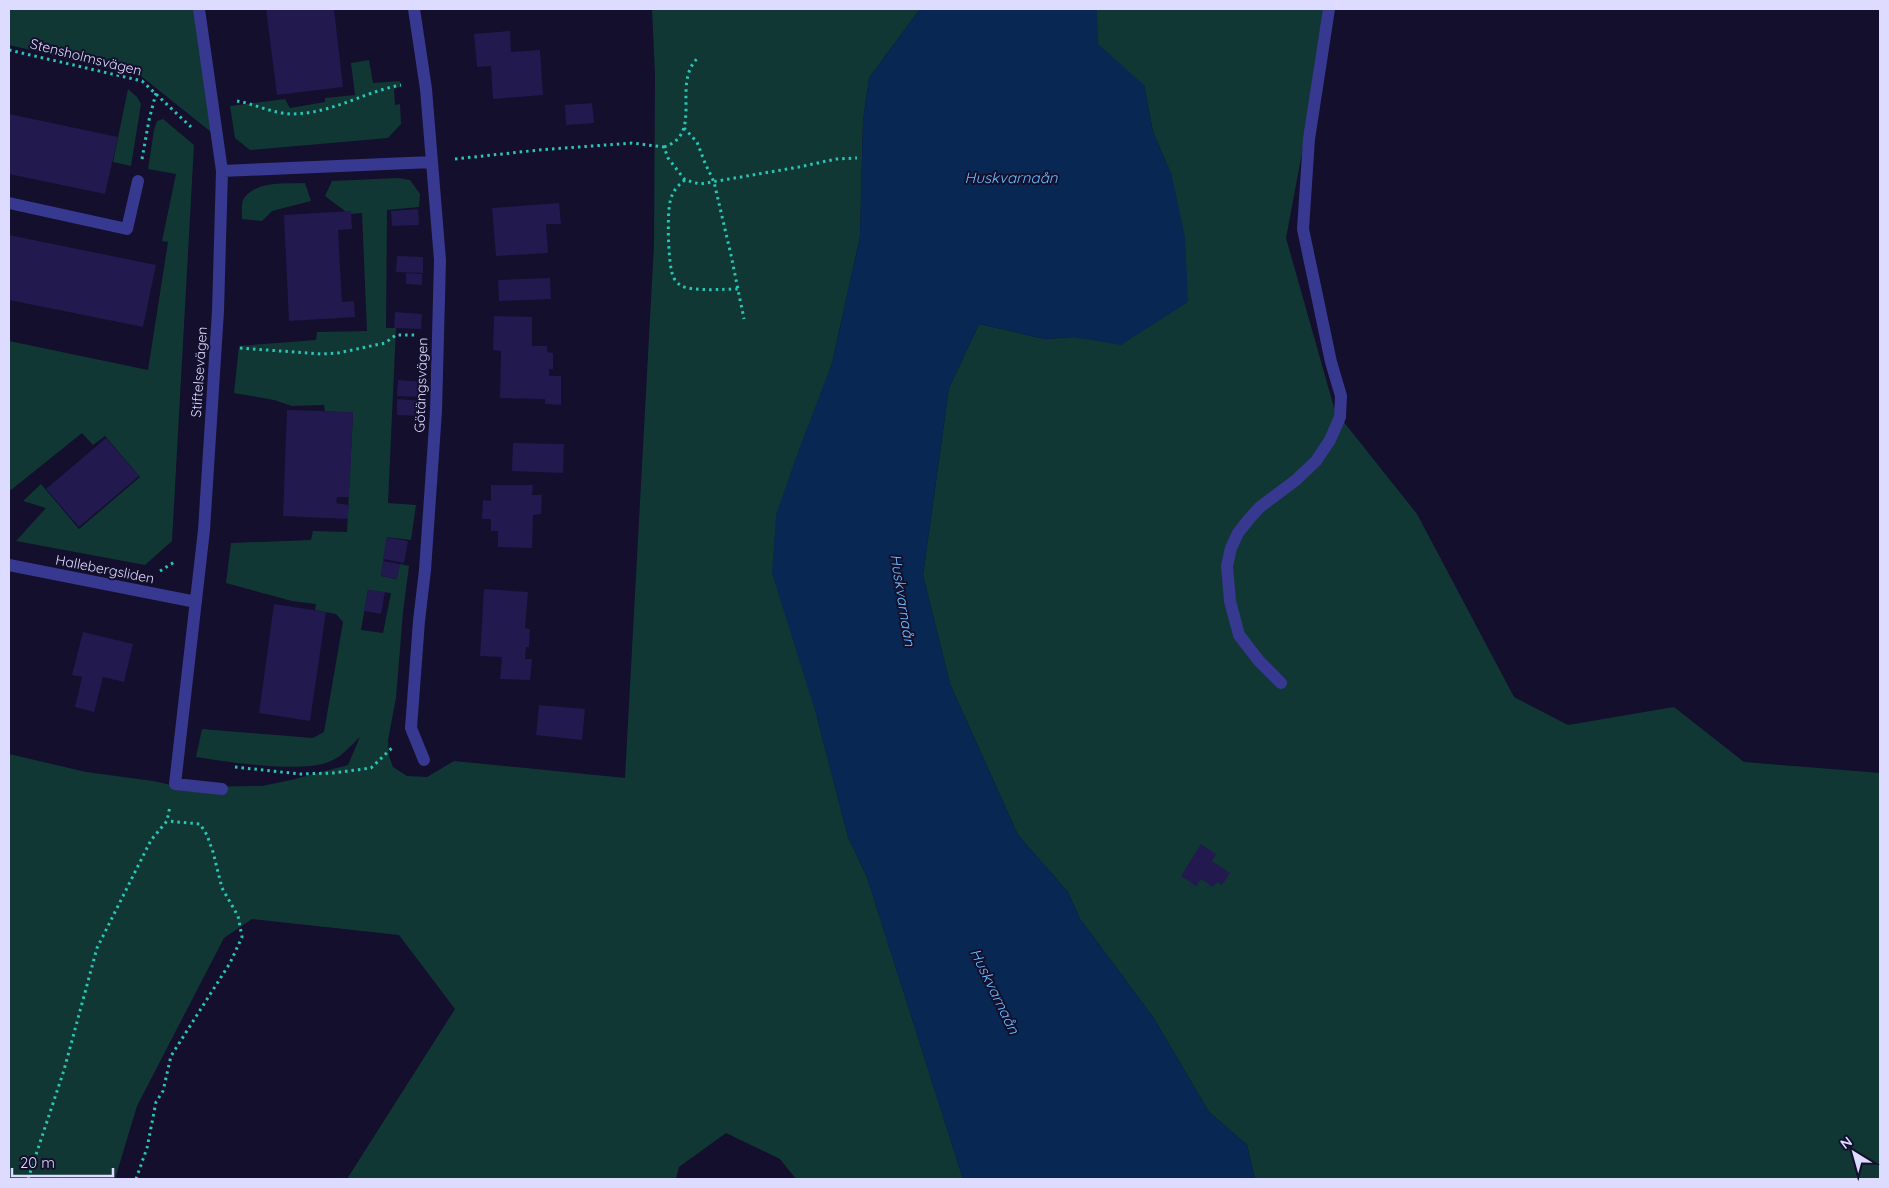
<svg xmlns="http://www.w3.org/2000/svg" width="1889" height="1188" font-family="Quicksand,sans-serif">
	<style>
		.green { fill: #113734; fill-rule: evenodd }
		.water { fill: #082752 }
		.building { fill: #22194f }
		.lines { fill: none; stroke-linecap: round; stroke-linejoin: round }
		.path { stroke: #26c7b5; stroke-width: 3; stroke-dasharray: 2.5 4; stroke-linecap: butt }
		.minor { stroke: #37388f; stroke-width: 12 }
		.labels { text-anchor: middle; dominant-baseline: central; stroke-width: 4; stroke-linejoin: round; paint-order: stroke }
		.street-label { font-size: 14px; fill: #dddbff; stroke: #130f2d }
		.water-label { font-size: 15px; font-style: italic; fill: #69c1ff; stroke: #130f2d }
	</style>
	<rect width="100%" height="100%" fill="#130f2d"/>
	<path class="green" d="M9,9H194L211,132L141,76L9,45Z
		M652,9H920L869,78L863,121L860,237L832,363L819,402L817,717L848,837L867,877L963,1179H796L780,1159L726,1133L679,1167L676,1179H347L455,1009L399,935L252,919L224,938L137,1106L115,1179H9V754L86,772L153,781L181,787L262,786L291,780L348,765L360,737C352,744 343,756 331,761C303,774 228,762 196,757L202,729L313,738L324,732L343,622L336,614L315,610L316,604L292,601L226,583L231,543L311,540L313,531L347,532L353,413L325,411L324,405L292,406L274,400L234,393L239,346L316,340L317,332L367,331L362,213L349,214L325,196L332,181L398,178L410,180L420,194L419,207L387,210L386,328H396L388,503L416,505L411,540L387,537L381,576L396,579L400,564L409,566L403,612L396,698L388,740L389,756L393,767L407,776L427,777L454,761L625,778L654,245L655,75ZM368,590L391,593L383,633L361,630Z
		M1079,9H1329L1286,238L1335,411L1417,514L1514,697L1568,725L1674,707L1744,762L1880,773V1179H1255L1247,1145L1209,1112L1153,1017L1080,919L1068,892L1018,835L950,684L923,575L949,388L979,324L1045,339L1074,337L1100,341L1172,176L1153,132L1144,85L1107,68Z
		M369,60L373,83L400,81L401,87L394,88L395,105L400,104L401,124L388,138L250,150L235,138L230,106L285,99L290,108L325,102V98L355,95L351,63Z
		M128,89L137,97L141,104L131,166L113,162Z
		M163,119L194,145L172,541L145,565L16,541L46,508L23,501L41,484L79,529L140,477L105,436L93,445L82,433L11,490L9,488V341L148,370L168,242L162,241L176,174L148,169L154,130L157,121Z
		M305,183L311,201L272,211L262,221L242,219C242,213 241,205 243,200C254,180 286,184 305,183Z"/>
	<path class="water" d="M920,9H1097L1098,44L1144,85L1153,132L1172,176L1185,237L1188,302L1121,345L1074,337L1045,339L979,324L949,388L923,575L950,684L1018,835L1068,892L1080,919L1153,1017L1209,1112L1247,1145L1255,1179H963L867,877L848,837L817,717L772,573L776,515L797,455L832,363L860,237L863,121L869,78Z"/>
	<path class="building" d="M266,9H334L343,87L277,95Z
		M510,31L511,52L540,50L543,95L493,99L491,66L477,67L474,34Z
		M592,103L594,123L566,125L565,105Z
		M9,114L118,137L105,194L9,174Z
		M559,203L561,224H546L548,253L496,256L492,208Z
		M418,209L419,225L392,226L391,211Z
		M351,211L352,229L338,230L342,302L354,301L355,317L289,321L284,215Z
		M9,235L156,265L143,327L9,300Z
		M397,256L423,257V273L396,272Z
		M406,273L422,274V285L406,284Z
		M550,278L551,299L499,301L498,280Z
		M395,312L422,314L421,329L394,328Z
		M494,316L532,317V346H547V352L553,353V369H549V376H561V405L545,404V399L500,398L501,351L493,350Z
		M398,380L424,382V397L397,396Z
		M397,399L424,401L423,416L397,415Z
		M287,410L353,412L349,497H337L336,503L349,505L348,519L283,516Z
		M106,438L139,476L79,527L46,489Z
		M513,443L564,444L563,473L512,471Z
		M491,485H533L532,495H542L541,514L533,515L532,548L498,547V531H491V519H482L483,500L491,501Z
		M387,537L408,541L404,563L383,559Z
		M383,561L400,564L397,579L381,576Z
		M484,589L528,592L525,628L530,629L529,647H526L525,659H532L530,680L500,679L502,657L480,656Z
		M368,590L385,592L381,614L364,611Z
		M274,604L326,612L310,721L259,713Z
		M83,632L133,644L124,682L103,677L94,712L75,707L82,677L72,675Z
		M539,705L585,709L582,740L536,735Z
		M1201,844L1216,854L1212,861L1230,873L1222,885L1217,882L1213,887L1201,879L1196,886L1181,876Z"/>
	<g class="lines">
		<path class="path" d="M9,50L142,81L191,127
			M237,101C255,104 274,114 293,114C334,113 363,92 401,85
			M684,128L697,142L705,163L714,182L731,255L744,319
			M664,147C705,134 670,82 699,57
			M142,159L149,120L156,93
			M455,159L539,150L632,143L664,147L668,158L685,180L700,184L799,167L836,159L857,158
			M685,180C677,186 672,192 670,202C667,215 668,264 673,276C674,279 677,283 680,285C691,292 724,289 738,289
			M240,348L321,354L338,353L385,343L396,335H415
			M160,571L176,561
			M235,767L300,774L333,773L371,768L394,746
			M28,1179L64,1070L97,948L151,840L167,821L170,806
			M136,1179L147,1148L156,1102L163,1091L171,1056L230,963L242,937L238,916L222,888L213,852L207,835L200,824L167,821"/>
		<path class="minor" d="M199,9L222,171
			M414,9L426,89L440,260L436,411L425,570L419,621L411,728L424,760
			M9,203L127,229L138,181
			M9,565L196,602
			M1281,683L1259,661L1239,635L1230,601L1227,566L1231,548L1238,533L1249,519L1260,507L1296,480L1316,461L1330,440L1340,417L1341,396L1331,362L1303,229L1309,139L1329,9
			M222,789L175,784L204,530L218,311L222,171L432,162"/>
	</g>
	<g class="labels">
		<g class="street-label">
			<text transform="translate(86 57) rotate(14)">Stensholmsvägen</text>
			<text transform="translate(199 372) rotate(-86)">Stiftelsevägen</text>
			<text transform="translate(421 385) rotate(-88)">Götängsvägen</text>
			<text transform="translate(105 569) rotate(11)">Hallebergsliden</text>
		</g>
		<g class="water-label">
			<text x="1011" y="177">Huskvarnaån</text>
			<text transform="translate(903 600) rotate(81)">Huskvarnaån</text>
			<text transform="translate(995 991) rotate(64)">Huskvarnaån</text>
		</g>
	</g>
	<rect width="1889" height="1188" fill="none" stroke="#dddbff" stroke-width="20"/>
	<g transform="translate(1854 1153) rotate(323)" stroke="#130f2d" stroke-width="4" paint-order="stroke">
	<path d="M0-4L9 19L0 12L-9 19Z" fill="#dddbff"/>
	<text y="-8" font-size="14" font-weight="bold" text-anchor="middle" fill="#dddbff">N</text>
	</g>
	<path d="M12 1168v8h101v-8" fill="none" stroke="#dddbff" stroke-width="2.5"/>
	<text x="20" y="1168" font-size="15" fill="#dddbff" stroke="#130f2d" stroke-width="4" paint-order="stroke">20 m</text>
</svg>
